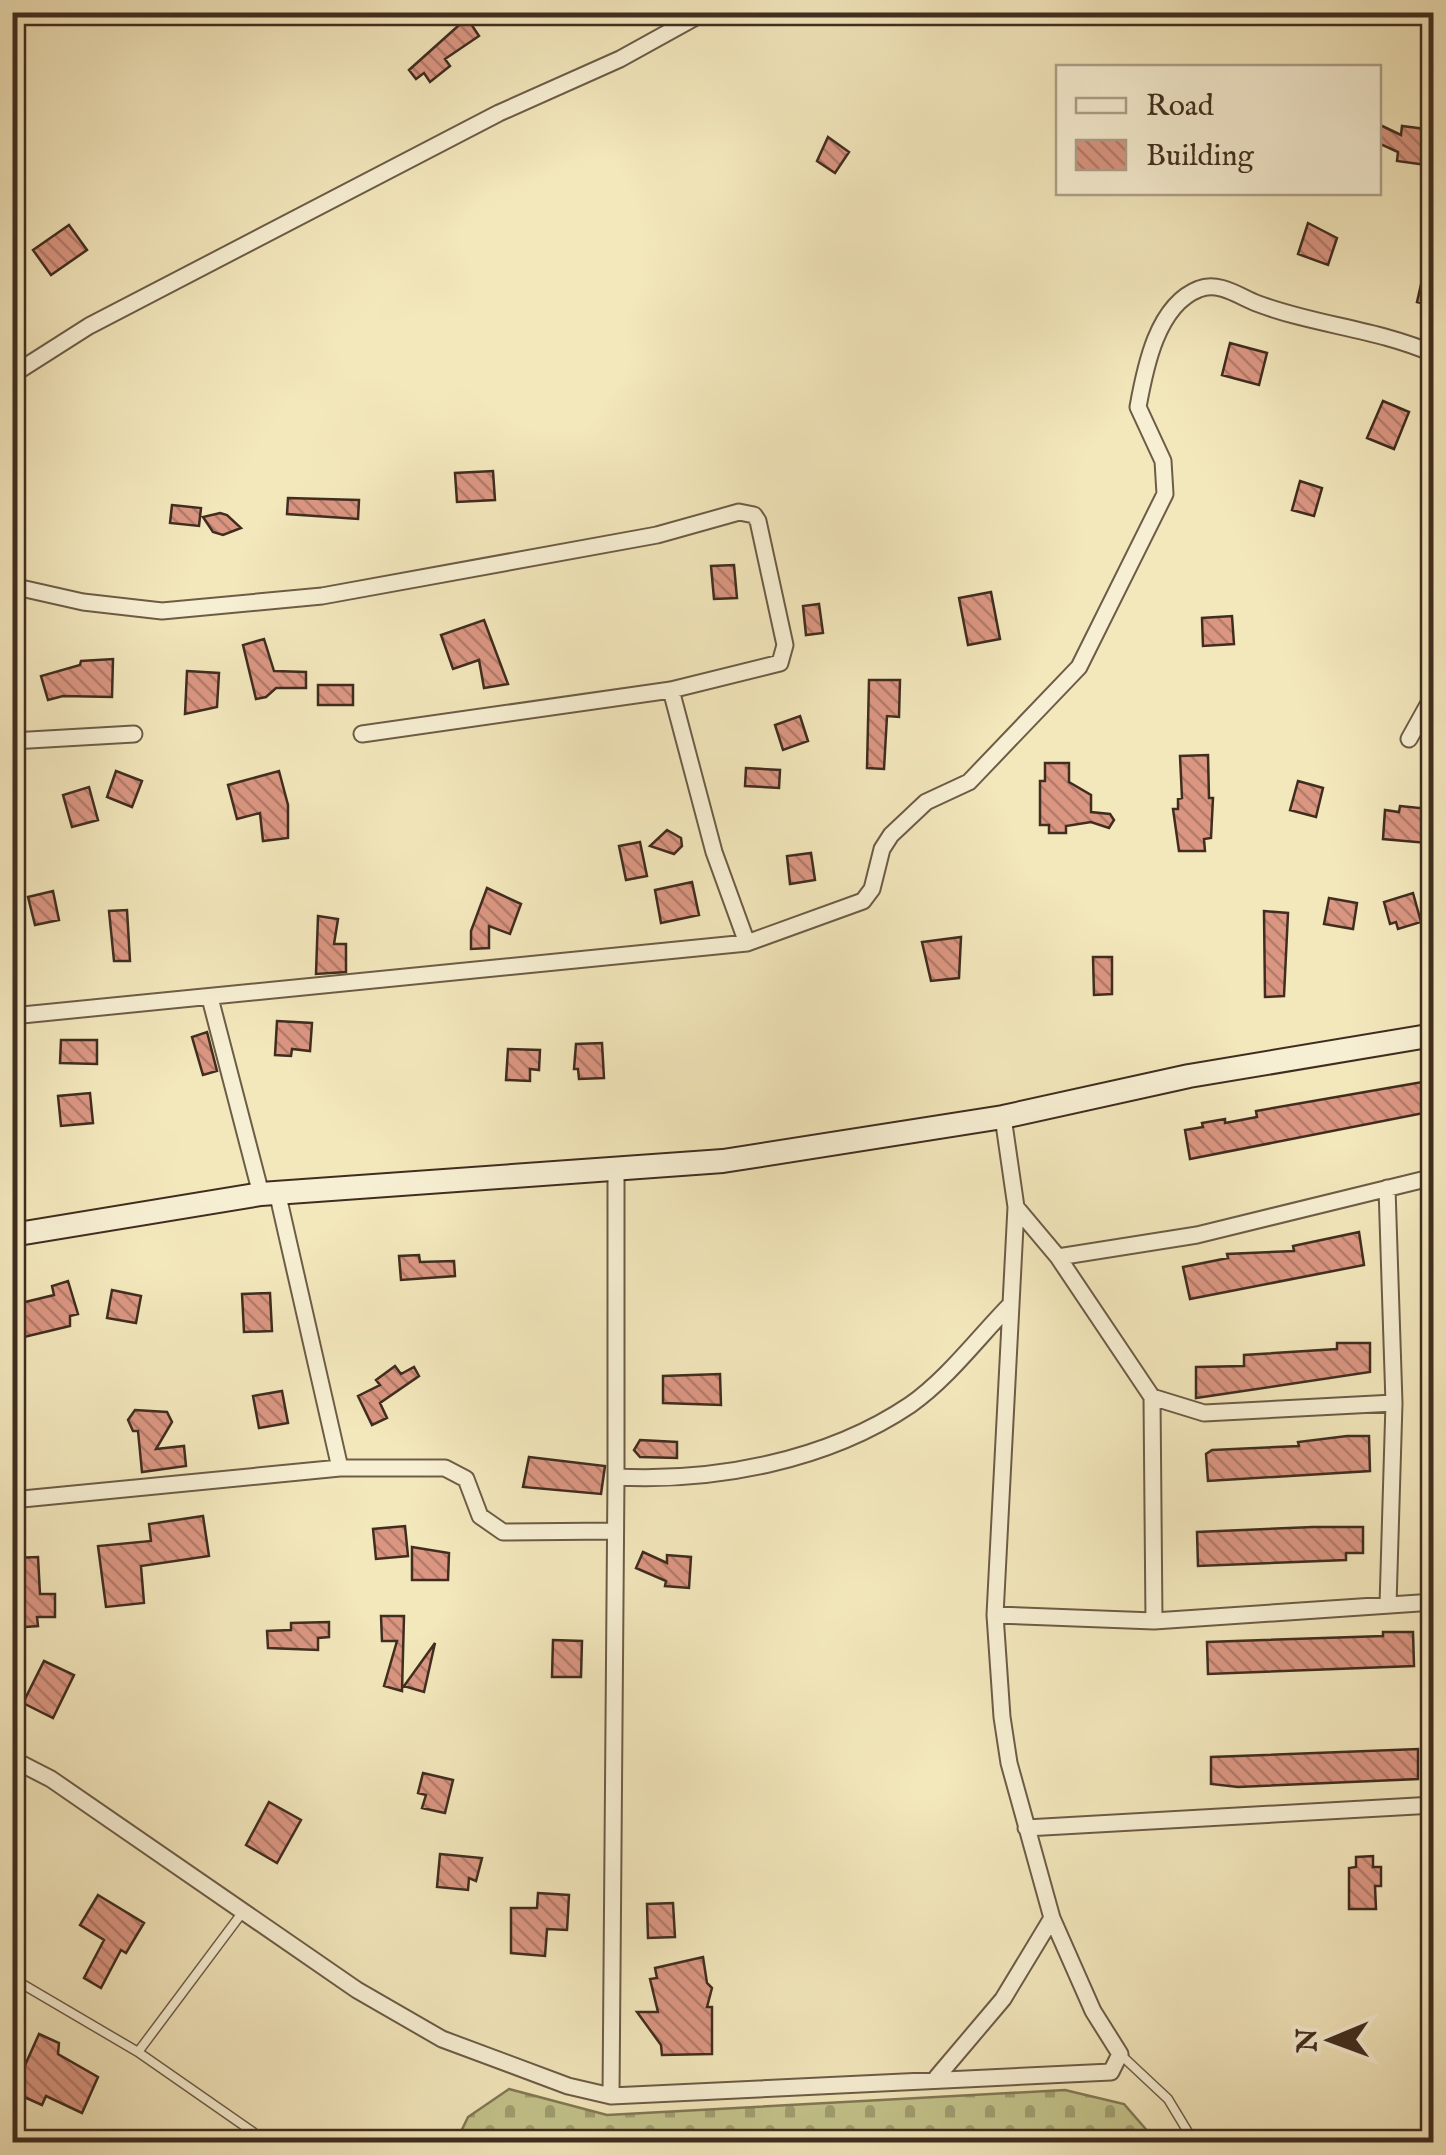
<svg xmlns="http://www.w3.org/2000/svg" width="1446" height="2155" font-family="'IM FELL English',serif">
	<style>
		.cemetery { fill: url(#cemetery-stones); stroke: #827855; stroke-width: 2.5 }
		.building { fill: url(#building-back-hatch); stroke: #402d1f; stroke-width: 2.5 }
		.lines { fill: none; stroke-linecap: round; stroke-linejoin: round }
		.lane-casing { stroke: #6d5c46; stroke-width: 11 }
		.street-casing { stroke: #6d5c46; stroke-width: 19 }
		.secondary-casing { stroke: #402d1f; stroke-width: 26 }
		.lane { stroke: #f7efd3; stroke-width: 8 }
		.street { stroke: #f7efd3; stroke-width: 15 }
		.secondary { stroke: #f7efd3; stroke-width: 22 }
	</style>
	<defs>
		<pattern id="cemetery-stones" width="16" height="16" patternUnits="userSpaceOnUse" patternTransform="scale(2.5)"><rect width="16" height="16" fill="#c3c38b"/><path d="M2 7V4a2 2 0 0 1 4 0v3zM10 15v-3a2 2 0 0 1 4 0v3z" fill="#a09f71"/></pattern>
		<pattern id="building-back-hatch" width="6" height="6" patternUnits="userSpaceOnUse" patternTransform="scale(2.5)"><rect width="6" height="6" fill="#db9682"/><path d="M-1 5l2 2M0 0l6 6M5-1l2 2" fill="none" stroke="#b37b6a"/></pattern>
	</defs>
	<rect width="100%" height="100%" fill="#f3e7bc"/>
	<filter id="stains"><feTurbulence type="fractalNoise" baseFrequency=".002" numOctaves="4"/><feColorMatrix values="0 0 0 0 .2 0 0 0 0 .09 0 0 0 0 .02 0 0 0 .5 -.17"/></filter>
	<radialGradient id="worn" r=".72"><stop offset=".6" stop-color="#630" stop-opacity="0"/><stop offset="1" stop-color="#630" stop-opacity=".3"/></radialGradient>
	<path class="cemetery" d="M509,2089L607,2115L1065,2090L1124,2104L1157,2142H456L468,2117Z"/>
	<path class="building" d="M467,18L479,36L445,59L450,66L430,82L424,73L416,79L409,70Z
		M1378,124L1401,135L1402,126L1434,130V166L1397,161L1398,152L1378,143Z
		M828,137L849,152L835,173L817,161Z
		M1308,223L1337,238L1328,265L1298,254Z
		M69,225L87,250L51,275L33,250Z
		M1427,258L1434,259V306L1417,302Z
		M1230,343L1267,353L1259,385L1222,375Z
		M1383,401L1409,412L1394,449L1367,438Z
		M493,471L495,500L457,502L455,473Z
		M1300,481L1322,488L1314,516L1292,510Z
		M288,498L359,500L358,519L287,514Z
		M172,505L201,508L199,526L170,523Z
		M220,513L227,515L241,528L223,535L213,532L203,517Z
		M734,565L737,598L714,599L711,566Z
		M991,592L1000,639L968,645L959,598Z
		M819,604L823,633L806,635L803,606Z
		M1232,616L1234,644L1203,646L1202,618Z
		M484,620L508,684L484,688L479,660L453,669L441,635Z
		M264,639L274,671L306,672V688H276L266,697L256,699L243,645Z
		M113,659L112,697L63,696L48,700L41,676L80,665L81,661Z
		M187,671L219,673L217,707L185,714Z
		M869,680H900L899,717L887,716L884,769L867,768Z
		M318,685H353V705H318Z
		M800,716L808,741L783,750L775,725Z
		M1208,755L1209,798H1213L1211,838L1204,839L1205,851H1179L1173,809H1178V799L1182,798L1180,756Z
		M1045,763H1069V782L1091,795V812L1110,814L1114,820L1109,828L1091,822L1066,826V833H1049V825H1040V781H1045Z
		M746,768L780,770L779,788L745,786Z
		M116,771L142,781L132,807L107,797Z
		M279,771L288,805V838L263,841L260,813L237,819L228,785Z
		M1298,781L1323,788L1316,817L1290,810Z
		M89,787L98,820L72,827L63,795Z
		M1400,806L1430,809L1427,843L1383,839L1385,810L1399,812Z
		M667,830L681,838L682,846L674,854L650,846Z
		M640,842L647,876L626,880L619,846Z
		M811,853L815,880L790,884L787,856Z
		M692,882L699,915L661,923L655,890Z
		M487,888L521,904L510,934L489,926V948L471,949V931Z
		M53,891L59,920L35,925L28,897Z
		M1413,893L1421,922L1398,929L1396,922L1390,924L1384,902Z
		M1329,898L1357,903L1353,929L1324,924Z
		M127,910L130,961H114L109,911Z
		M1264,911L1288,913L1284,996L1265,997Z
		M318,916L338,919L334,944H346V972L316,974Z
		M961,937L959,978L931,981L922,942Z
		M1093,957H1112V994L1094,995Z
		M277,1021L312,1023L310,1051L292,1049L291,1056L275,1055Z
		M207,1032L217,1071L203,1075L192,1037Z
		M61,1040H97V1064L60,1063Z
		M602,1043L604,1078L579,1079L578,1069H574L576,1044Z
		M508,1049L540,1050L539,1070L530,1069V1081L506,1080Z
		M1434,1080V1111L1190,1159L1185,1130L1203,1127L1202,1123L1225,1119V1123L1257,1117L1256,1111Z
		M90,1093L93,1123L61,1126L58,1096Z
		M1359,1232L1364,1265L1190,1299L1183,1267L1228,1258L1227,1254L1294,1251L1293,1246Z
		M419,1255L420,1262L454,1261L455,1276L401,1280L399,1256Z
		M68,1281L78,1314L70,1316V1326L24,1337L17,1304L54,1295L52,1286Z
		M112,1290L141,1296L136,1323L107,1318Z
		M270,1293L272,1331L244,1332L242,1294Z
		M1337,1343H1370V1372L1196,1398V1367L1244,1366V1355L1337,1349Z
		M395,1366L401,1374L414,1367L419,1376L380,1403L387,1418L372,1425L358,1396L380,1385L376,1380Z
		M720,1374L721,1405L663,1403V1376Z
		M282,1391L288,1423L259,1428L253,1396Z
		M135,1410L167,1412L172,1422L156,1449L184,1446L186,1466L142,1472L138,1431H133L128,1420Z
		M1347,1436H1369L1370,1471L1208,1481L1206,1454L1212,1450L1299,1446L1298,1442Z
		M640,1440L677,1442V1458L640,1457L634,1450Z
		M529,1457L605,1466L601,1494L523,1487Z
		M203,1516L209,1556L141,1566L144,1603L106,1607L98,1546L151,1541L149,1524Z
		M405,1526L408,1556L376,1559L373,1529Z
		M1313,1527H1363V1553H1346V1560L1198,1566L1197,1532Z
		M412,1547L449,1553L448,1580H412Z
		M643,1552L667,1563V1555L691,1557L689,1588L665,1586L666,1581L636,1568Z
		M38,1557L40,1594H55V1617H37L38,1626L12,1628V1558Z
		M381,1616H404L402,1691L384,1686L397,1641H382Z
		M329,1622V1637L318,1638V1650L268,1648L267,1631L291,1630V1623Z
		M1383,1632H1413L1414,1666L1208,1674L1207,1642L1383,1636Z
		M553,1640L582,1641L581,1677H552Z
		M435,1643L424,1692L404,1686Z
		M44,1661L74,1675L53,1718L23,1703Z
		M1418,1749V1779L1238,1787L1211,1784V1757Z
		M423,1773L453,1780L445,1813L422,1808L426,1795L418,1793Z
		M269,1802L301,1820L277,1863L246,1845Z
		M440,1854L482,1858L476,1881L469,1878L468,1890L437,1887Z
		M1373,1856V1867H1381V1886H1375L1376,1909H1349V1868L1356,1867V1857Z
		M538,1893L569,1895L567,1930L547,1929L545,1956L511,1953V1908H537Z
		M98,1895L144,1923L126,1953L121,1950L101,1988L84,1978L104,1940L80,1925Z
		M673,1903L675,1937L648,1938L647,1904Z
		M703,1957L707,1983L712,1988L707,2007H712V2054L662,2055L661,2045L637,2012H658L650,1979L657,1978L655,1968Z
		M39,2034L59,2043L58,2054L98,2077L82,2113L46,2096L42,2105L13,2092Z"/>
	<g class="lines">
		<defs>
			<path id="lane" d="M12,1978L138,2052L253,2132
				M138,2052L242,1913
				M1121,2055L1168,2099L1194,2142"/>
			<path id="street" d="M12,375L89,326L499,113L620,59L705,12
				M12,586L83,602L162,611L322,596L657,535L739,512L754,515L758,521L785,645L780,663L671,690L362,734
				M671,690L714,852L747,943L863,901L872,889L882,849L891,835L926,802L969,782L1079,667L1165,494L1163,461L1138,407C1145,368 1157,305 1199,289C1218,281 1239,296 1256,303C1313,325 1378,329 1434,354
				M1409,739L1434,694
				M12,741L134,734
				M210,998L261,1194
				M12,1016L747,943
				M616,1169V1477
				M1387,1188L1394,1403L1388,1605
				M278,1196L340,1468
				M1016,1207L1058,1257L1152,1397L1204,1413L1394,1403
				M1058,1257L1197,1235L1434,1177
				M1152,1397L1154,1621
				M12,1500L340,1468H445L466,1479L480,1516L503,1532L614,1531
				M995,1615L1154,1621L1434,1602
				M12,1759L51,1779L357,1990L442,2039L568,2086L611,2096L1111,2072L1120,2054L1093,2011L1052,1918L1009,1763L1002,1717L995,1615L1016,1207L1003,1117
				M1026,1828L1434,1805
				M937,2077L1003,1999L1052,1918
				M611,2096L616,1477C715,1482 827,1461 910,1405C947,1379 977,1339 1008,1307"/>
			<path id="secondary" d="M12,1235L261,1194L723,1161L1003,1117L1189,1076L1434,1035"/>
		</defs>
		<use href="#lane" class="lane-casing"/>
		<use href="#street" class="street-casing"/>
		<use href="#secondary" class="secondary-casing"/>
		<use href="#lane" class="lane"/>
		<use href="#street" class="street"/>
		<use href="#secondary" class="secondary"/>
	</g>
	<rect width="1446" height="2155" fill="none" stroke="#f3e7bc" stroke-width="50"/>
	<rect x="15" y="15" width="1416" height="2125" fill="none" stroke="#402d1f" stroke-width="5"/>
	<rect x="25" y="25" width="1396" height="2105" fill="none" stroke="#402d1f" stroke-width="2.5"/>
	<rect x="1056" y="65" width="325" height="130" fill="#f7efd3" stroke="#aea18b" stroke-width="2.5"/>
	<rect x="1076" y="98" width="50" height="15" fill="#f7efd3" stroke="#aea18b" stroke-width="2.5"/>
	<text x="1146" y="115" font-size="30" fill="#402d1f">Road</text>
	<rect x="1076" y="140" width="50" height="30" fill="url(#building-back-hatch)" stroke="#aea18b" stroke-width="2.5"/>
	<text x="1146" y="165" font-size="30" fill="#402d1f">Building</text>
	<g transform="translate(1331 2040) rotate(269)" stroke="#f7efd3" stroke-width="8" paint-order="stroke">
	<path d="M0-8L18 38L0 25L-18 38Z" fill="#402d1f"/>
	<text y="-15" font-size="28" font-weight="bold" text-anchor="middle" fill="#402d1f">N</text>
	</g>
	<rect width="100%" height="100%" filter="url(#stains)"/>
	<rect width="100%" height="100%" fill="url(#worn)"/>
</svg>
